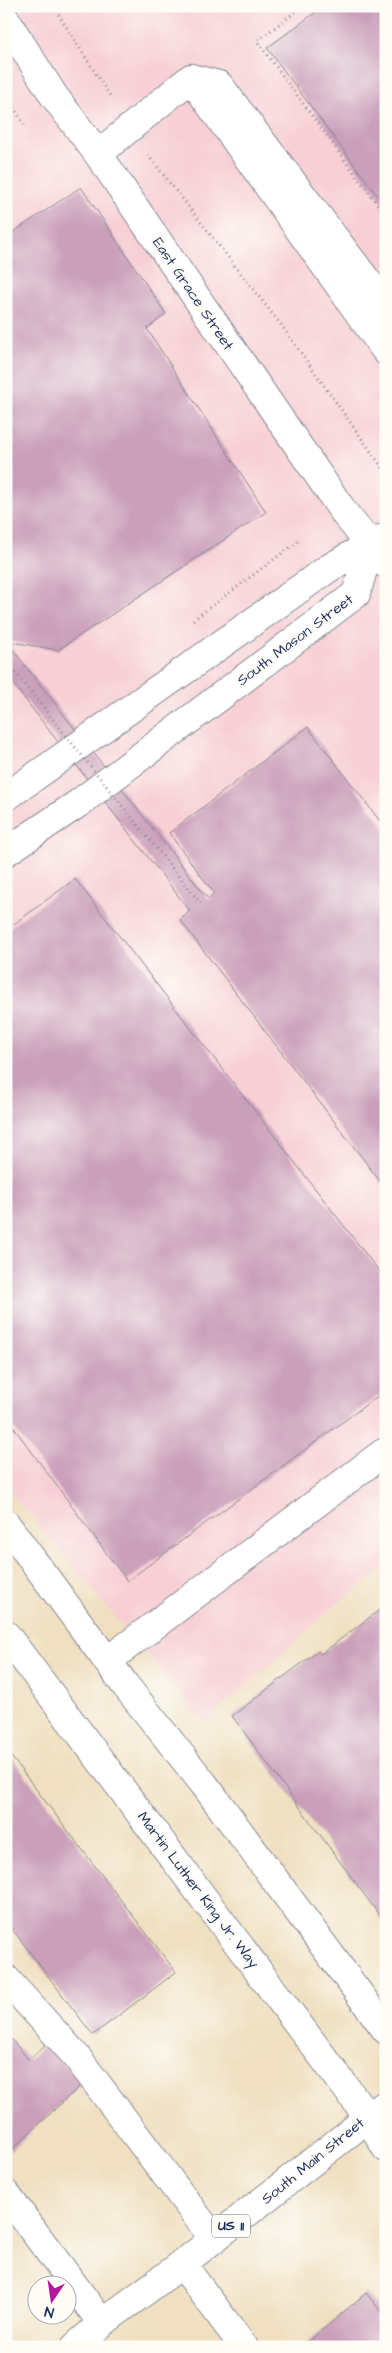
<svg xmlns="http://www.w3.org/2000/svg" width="392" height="2353" font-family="'Architects Daughter',sans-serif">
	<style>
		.built { fill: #f7cfd4 }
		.building { fill: #ca9fba }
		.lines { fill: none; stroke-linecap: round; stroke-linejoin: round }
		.minor-casing { stroke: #868890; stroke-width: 30 }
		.major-casing { stroke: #868890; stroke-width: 30 }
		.path { stroke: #868890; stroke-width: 3; stroke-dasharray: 1 4; stroke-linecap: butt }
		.minor { stroke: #fff; stroke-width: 28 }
		.major { stroke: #fff; stroke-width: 28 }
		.path-bridge { stroke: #868890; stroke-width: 3; stroke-dasharray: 1 4; stroke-linecap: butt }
		.labels { text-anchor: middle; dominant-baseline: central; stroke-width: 5; stroke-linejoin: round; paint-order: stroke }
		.shield { fill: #fdfcf7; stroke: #5f6c8c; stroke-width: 1 }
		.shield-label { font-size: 14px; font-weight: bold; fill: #1b2f5e }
		.street-label { font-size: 15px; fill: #1b2f5e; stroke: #fdfcf7 }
	</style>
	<rect width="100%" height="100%" fill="#fdfcf7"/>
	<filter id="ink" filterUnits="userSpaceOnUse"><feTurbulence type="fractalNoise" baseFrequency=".02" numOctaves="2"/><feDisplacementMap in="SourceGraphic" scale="10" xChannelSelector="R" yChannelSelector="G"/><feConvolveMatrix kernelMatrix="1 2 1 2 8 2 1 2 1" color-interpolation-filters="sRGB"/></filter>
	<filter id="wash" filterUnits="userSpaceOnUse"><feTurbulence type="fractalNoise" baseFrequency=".0096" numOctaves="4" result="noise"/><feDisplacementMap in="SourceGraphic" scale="20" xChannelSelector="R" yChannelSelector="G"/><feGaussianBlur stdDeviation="1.12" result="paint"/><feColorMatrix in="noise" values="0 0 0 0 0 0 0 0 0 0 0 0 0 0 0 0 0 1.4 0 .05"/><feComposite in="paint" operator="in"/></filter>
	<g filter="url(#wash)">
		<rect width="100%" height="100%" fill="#f0e0c1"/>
		<path class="built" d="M6,6H386V1567L338,1603L204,1723L6,1487Z"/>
		<g id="blocks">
			<path class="building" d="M324,6H386V207L267,48Z
				M81,187L166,314L147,329L266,512L58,650L6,641L208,899L214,893L169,833L308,727L386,829V1189L180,920L190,911L6,675V237Z
				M75,879L386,1280V1390L127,1581L6,1417V930Z
				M386,1605V1924L232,1716L318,1651L321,1654Z
				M6,1750L176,1972L93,2035L6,1921Z
				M11,2039L29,2060L46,2044L82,2084L11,2150L6,2145V2043Z
				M366,2293L386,2318V2347H302Z"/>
		</g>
	</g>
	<g filter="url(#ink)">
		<use href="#blocks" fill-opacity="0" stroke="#868890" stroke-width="1"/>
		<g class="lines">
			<defs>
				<path id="minor" d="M6,20L54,96L98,154L345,514L386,564
					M98,154L191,78
					M386,306L219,85L191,78L386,351
					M6,797L329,568L379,539
					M6,852L79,803L356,594L370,546
					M107,1661L383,1453
					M6,1979L76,2056L214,2239
					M6,2194L102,2323
					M182,2264L244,2347"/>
				<path id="major" d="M6,1524L125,1685L204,1784L386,2030
					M6,1635L368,2117L386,2148
					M75,2347L102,2323L182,2264L386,2104"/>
			</defs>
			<use href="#minor" class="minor-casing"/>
			<use href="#major" class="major-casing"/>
			<path class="path" d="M53,6L112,99
				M303,6L257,41L386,216
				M6,94L25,126
				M6,109L13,105
				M148,155L282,326L386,473
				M193,620L300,540"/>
			<use href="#minor" class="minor"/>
			<use href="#major" class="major"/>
			<path class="path-bridge" d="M6,661L201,904"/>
		</g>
	</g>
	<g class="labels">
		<rect class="shield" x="212" y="2214.5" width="38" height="23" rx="4"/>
		<g class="shield-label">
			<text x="231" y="2226">US 11</text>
		</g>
		<g class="street-label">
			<text transform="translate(193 294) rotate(56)">East Grace Street</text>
			<text transform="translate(295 640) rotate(-37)">South Mason Street</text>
			<text transform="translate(198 1890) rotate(53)">Martin Luther King Jr. Way</text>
			<text transform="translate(313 2161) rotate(-39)">South Main Street</text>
		</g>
	</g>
	<rect width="392" height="2353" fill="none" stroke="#fdfcf7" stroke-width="25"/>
	<g transform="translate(52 2300) rotate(193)"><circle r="24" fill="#fdfcf7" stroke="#a3aaba"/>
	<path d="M0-4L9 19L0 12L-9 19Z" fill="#b5179e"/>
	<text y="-8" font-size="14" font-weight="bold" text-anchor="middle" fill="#1b2f5e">N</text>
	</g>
</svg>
